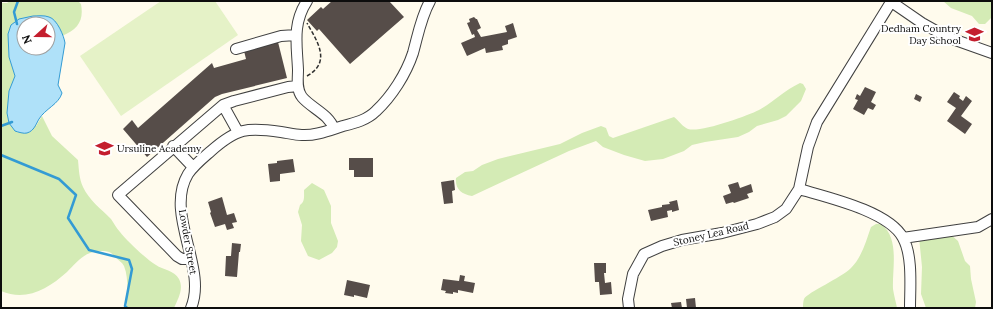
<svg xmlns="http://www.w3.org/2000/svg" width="993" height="309" font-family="Lora,serif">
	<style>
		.green { fill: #d4ebb5 }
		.pitch { fill: #e5f2c7 }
		.water { fill: #afe1f9; stroke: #339bd4; fill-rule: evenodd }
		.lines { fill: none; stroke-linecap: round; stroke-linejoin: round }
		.stream { stroke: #339bd4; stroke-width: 2.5 }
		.building { fill: #564d49 }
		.minor-casing { stroke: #404040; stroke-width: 12 }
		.path { stroke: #2f2f2f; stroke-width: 1.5; stroke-dasharray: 4 2; stroke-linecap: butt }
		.minor { stroke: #fff; stroke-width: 10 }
		.labels { text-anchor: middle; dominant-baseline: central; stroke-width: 4; stroke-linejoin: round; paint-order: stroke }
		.poi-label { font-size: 10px; fill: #0d0d0d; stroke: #fff; text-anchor: end }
		.street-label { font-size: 10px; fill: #0d0d0d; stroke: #fff }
	</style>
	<rect width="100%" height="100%" fill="#fffbed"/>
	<path class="green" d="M10,1H78L81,4C84,21 78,29 62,36L54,20L33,16L8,34L9,57L15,76L9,91L7,113L9,123L36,126L42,116L52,136L78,160C79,170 79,178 83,187C89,200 101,209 111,219C114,223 116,228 120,232C127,241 146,259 156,265C163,270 174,270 179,279C184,289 178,299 174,308H127C127,295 129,278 124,266C122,262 118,260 115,257C114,256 113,254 111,253C106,250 95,251 90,253C81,256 73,266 67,272C48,289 26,302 1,291V3H7Z
		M943,1H992V17L985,24H979L972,16L951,8Z
		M800,83L803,84L806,89L801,101L786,116L778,120L757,126L749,132L738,137L705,142L692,145L684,151L663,159L645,161L624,155L603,147L596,141L569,151L472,196C461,194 455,189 456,178L465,172L473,171L482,165L498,159L560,144L582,133L601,126L606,128L609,136L613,138L674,117C679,121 683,127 688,129C700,133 747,116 759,110C774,102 783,91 800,83Z
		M312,183L324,190L331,206V223L338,241L337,247L332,253L319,260L308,256L301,241L302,225L298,212L300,205C305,202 304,196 304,190Z
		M876,224H881C900,238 892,269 893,289C894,296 896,302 897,308H803C803,305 803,302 804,299C808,292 841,278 851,268C862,257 866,241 871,227Z
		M950,234L958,241L965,261L970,266L971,279L976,302L975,308H926L921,294L922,267L919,237Z"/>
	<path class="pitch" d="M161,1H215L238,35L121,116L80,56Z"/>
	<path class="water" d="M33,16C38,16 44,15 49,17C57,19 64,36 65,43L58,85L62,93C59,104 45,109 39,119C36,124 34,131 27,133C24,134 18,132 15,131L9,123L7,113L9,91L15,76L9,57L8,34L11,25L19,19ZM24,24H48V48H24Z"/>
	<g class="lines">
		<path class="stream" d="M17,24L14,12L18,1
			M1,126L12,122
			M1,155L59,179L76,195L68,218L89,250L129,260L132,269L125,306L127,308"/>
	</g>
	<path class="building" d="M332,1H389L404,17L350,64L319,29L317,31L307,20L321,7L323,9Z
		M474,17L476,19H477L481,28L477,30L481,37L507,32L505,26L513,23L517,37L508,40V44L502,46L503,50L486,53L485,48L467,56L461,43L475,37L474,34L472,35L467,23L470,22L469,19Z
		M278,42L287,78L222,94L215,97L147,157L123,129L132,120L138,128L212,63L214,68L246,59L244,51Z
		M865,87L876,92L871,102L876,105L873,110L868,108L864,115L853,109L858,100L855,99L857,94L860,96Z
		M954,92L960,96L959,98L963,101L966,96L972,101L961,116L972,124L965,134L947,121L956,108L947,102Z
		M916,94L922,97L920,102L914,99Z
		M349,158H373V177H354V170H349Z
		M293,159L295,172L280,174V181L270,182L268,164L277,163V161Z
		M454,180L455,190L452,191L453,203L444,204L441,182Z
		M738,182L740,188L751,184L753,192L747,194L749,198L734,203L733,202L726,204L723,196L731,193L728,185Z
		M222,197L227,215L234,213L237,222L232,223L234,228L227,230L225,224L215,227L210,213L211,212L208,202Z
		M677,200L679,210L672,212V210L667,211L668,217L651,221L648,210L662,207V205L670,204L669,202Z
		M232,243L241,244L240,252H239L237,277L225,276L226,256H231Z
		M594,263H606V273H604L605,283L611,282L612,294L600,295L599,282H595Z
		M460,275L465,276L464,281L475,283L473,293L458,290V293L453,292V294L445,293L446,291L441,290L443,279L459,281Z
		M347,280L370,285L367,298L354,295V297L344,295Z
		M695,298L696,308H687L686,299Z
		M681,302L682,308H672L671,303Z"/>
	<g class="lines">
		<defs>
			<path id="minor" d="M307,1C292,24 297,45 298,70C298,79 296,89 302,97C311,108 329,114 334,129
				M890,1L922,23L947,37L992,53
				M236,49L281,36L296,35
				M223,105L238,132
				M173,146L193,167
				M799,189C826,197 889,211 903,238C913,256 910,288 910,308
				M903,238L978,227L992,219
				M191,259H182L177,256L118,195L223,105L234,101L288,87L298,86
				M191,308C208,268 164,214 188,174C194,165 203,158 211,151C237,128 247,127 281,132C288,133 295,135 302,135C316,136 330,130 343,126C355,123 367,120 376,111C392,96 406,74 413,53C418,35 421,17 430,1
				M629,308L628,299L633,274L644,254L662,246L682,240L722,233L757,224L775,217L786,209L799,189L808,147L817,122L891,2"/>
		</defs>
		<use href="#minor" class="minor-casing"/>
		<path class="path" d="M307,76C332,62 317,41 307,23"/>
		<use href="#minor" class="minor"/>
	</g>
	<defs>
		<symbol id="school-bare" viewBox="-9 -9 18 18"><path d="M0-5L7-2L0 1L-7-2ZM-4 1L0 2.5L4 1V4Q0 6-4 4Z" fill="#c41e2e" stroke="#fff" stroke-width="2.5" paint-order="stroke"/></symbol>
	</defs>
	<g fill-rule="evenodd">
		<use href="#school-bare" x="962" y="22" width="25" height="25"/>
		<use href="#school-bare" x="92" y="136" width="25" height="25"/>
	</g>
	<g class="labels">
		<g class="poi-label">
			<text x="961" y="28">Dedham Country<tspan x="961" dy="12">Day School</tspan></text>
			<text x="117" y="148" text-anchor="start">Ursuline Academy</text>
		</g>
		<g class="street-label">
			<text transform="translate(711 234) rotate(-13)">Stoney Lea Road</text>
			<text transform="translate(188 242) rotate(80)">Lowder Street</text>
		</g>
	</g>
	<rect width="993" height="309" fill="none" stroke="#0d0d0d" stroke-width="4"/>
	<g transform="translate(36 36) rotate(249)"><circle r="19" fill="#ffffff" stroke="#9e9e9e"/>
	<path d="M0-3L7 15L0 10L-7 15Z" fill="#c41e2e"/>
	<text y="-6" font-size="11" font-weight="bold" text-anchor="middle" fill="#0d0d0d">N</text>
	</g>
</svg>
